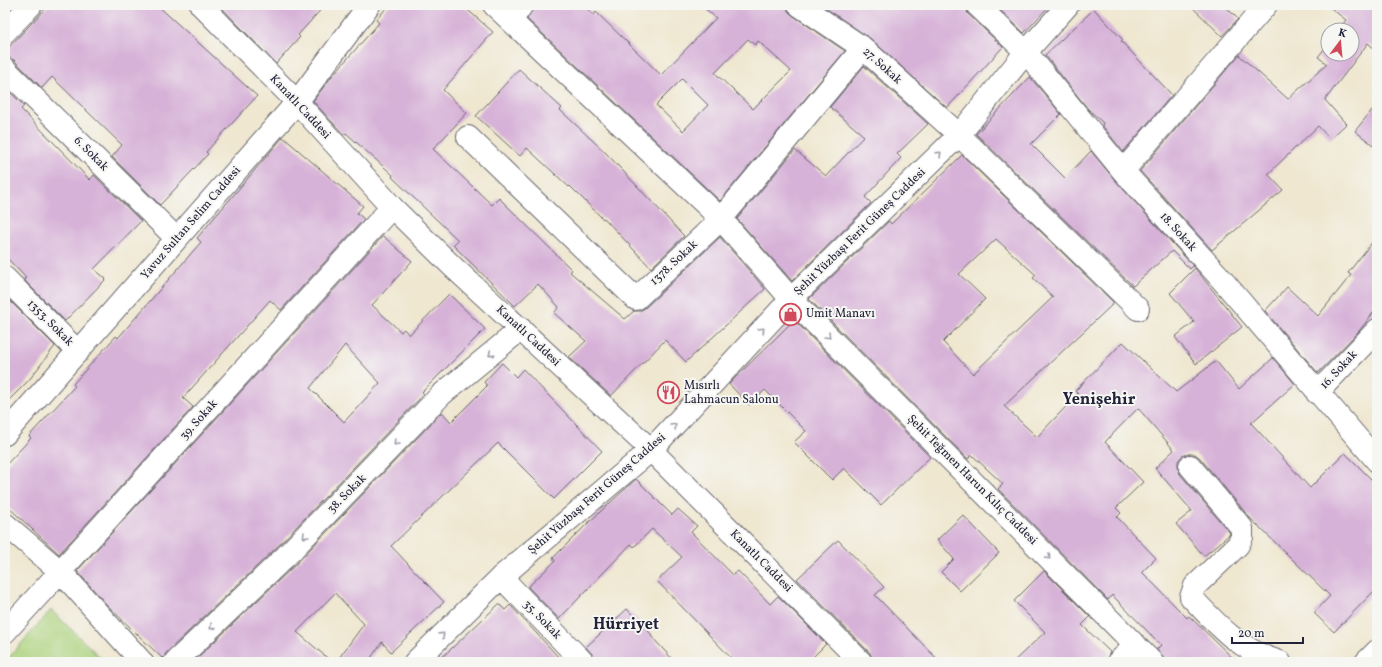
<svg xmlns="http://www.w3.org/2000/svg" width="1382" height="667" font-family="Vollkorn,serif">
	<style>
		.green { fill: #acd17b; stroke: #677a5b }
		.building { fill: #d7b2d8; fill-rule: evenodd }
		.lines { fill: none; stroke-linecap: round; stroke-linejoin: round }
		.minor-casing { stroke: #6a676f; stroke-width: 24 }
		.minor { stroke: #fff; stroke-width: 22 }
		.oneway { stroke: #9c9ca7 }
		.labels { text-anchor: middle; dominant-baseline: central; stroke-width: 4; stroke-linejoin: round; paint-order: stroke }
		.street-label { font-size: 12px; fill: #22223b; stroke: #f6f6f2 }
		.poi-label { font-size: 12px; fill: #22223b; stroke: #f6f6f2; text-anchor: start }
		.district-label { font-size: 16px; font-weight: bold; fill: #22223b; stroke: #f6f6f2 }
	</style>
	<rect width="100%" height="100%" fill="#f6f6f2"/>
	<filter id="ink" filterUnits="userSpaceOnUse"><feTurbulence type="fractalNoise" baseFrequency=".025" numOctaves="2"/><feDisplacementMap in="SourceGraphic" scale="8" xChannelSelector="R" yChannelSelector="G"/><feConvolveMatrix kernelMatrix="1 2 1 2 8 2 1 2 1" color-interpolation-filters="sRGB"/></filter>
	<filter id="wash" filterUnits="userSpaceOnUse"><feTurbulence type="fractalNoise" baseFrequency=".012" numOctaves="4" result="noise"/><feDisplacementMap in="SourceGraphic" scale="16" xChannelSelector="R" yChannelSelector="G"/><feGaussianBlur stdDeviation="0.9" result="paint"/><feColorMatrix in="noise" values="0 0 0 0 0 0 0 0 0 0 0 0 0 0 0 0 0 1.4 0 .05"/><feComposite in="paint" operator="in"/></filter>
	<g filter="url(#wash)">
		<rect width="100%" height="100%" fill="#efe7d0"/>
		<path class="green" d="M51,610L105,662H5Z"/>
		<g id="blocks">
			<path class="building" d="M49,5H157L257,96L206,152L208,154L160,205L112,157L122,145L52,77L42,88L14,60L5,57V51Z
				M219,5H325L298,35L300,37L276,64Z
				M389,5H462L493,32L443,90L467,113L433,149L492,205L499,198L572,270L570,272L625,319L634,311H639L645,308L720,237L765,289L686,362L665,340L611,396L569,357L586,341L554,313L559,307L538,284L515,306L453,245L458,240L392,177L393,175L346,133L344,135L313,101L332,76L379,23L376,20Z
				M534,5H583L594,15L596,12L661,75L716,18L701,5H787L788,11L792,15L845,51L720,201L527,19ZM748,39L755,45L758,41L791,71L753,109L715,73ZM682,79L708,105L683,131L656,105Z
				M821,5H965L968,14L1003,47L947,108L871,39Z
				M995,5H1050L1024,33Z
				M1190,5H1224L1238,19L1222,36Z
				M1327,5H1377V51L1368,43L1325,100L1346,124L1330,139L1318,126L1268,174L1283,190L1212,250L1140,171L1239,55L1288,99L1327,64L1318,57L1328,44V54H1352V30H1338L1346,20Z
				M1094,9L1123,40L1121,41L1172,95L1123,152L1102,125L1103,123L1088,109L1045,55Z
				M864,66L928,124L897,154L901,158L865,197L871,203L792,281L737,219L795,150L826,176L864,136L830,107Z
				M519,69L562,108L560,110L606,153L684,236L651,268L604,218L603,219L570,186L569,187L527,148L520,156L476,116Z
				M1030,77L1061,114L1031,144L1065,178L1091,151L1114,179L1193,266L1190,269L1172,251L1133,286L976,134Z
				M5,87L24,106L21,109L90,180L94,175L141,221L94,269L106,279L65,321L27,283L24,279L26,278L5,256Z
				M1377,104V148L1355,131Z
				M283,137L363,206L357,213L364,219L281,310L270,300L183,398L193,407L59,554L5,504V466L31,438L29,436L75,386L73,384L116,336L118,338L201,242L197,238Z
				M962,155L1114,303L1004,406L1037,437L1078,394L1075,391L1123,342L1176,392L1216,361L1239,389L1273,358L1295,384L1251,423L1310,488L1345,453L1377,485V588L1334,632L1314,613L1330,596L1250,518L1200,458L1195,454H1188L1182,456L1178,461V468L1180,474L1230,533L1229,535L1204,556L1176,524L1192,511L1155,468L1174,450L1138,408L1105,442L1143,482L1116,508L1121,513L1117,517L1156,558L1142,572L1187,618L1189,616L1237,662H1166L1157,649L1161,645L1112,595L1108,600L998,489L1003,484L972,455L968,459L811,301L809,299L889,221L891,224ZM996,239L1036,275L1033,278L1053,297L973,374L943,342L985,299L959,274Z
				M383,236L412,261L372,305L401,332L404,329L409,335L449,294L485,329L422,392L424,394L277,547L166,653L163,659L106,604L77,571ZM345,345L380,383L344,422L310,388Z
				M1377,236V308L1359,331L1318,373L1265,311L1287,287L1318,316L1351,275L1348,273Z
				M1195,268L1242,327L1196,364L1175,337L1194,322L1170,293Z
				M10,301L55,346L29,380L5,404V306Z
				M794,320L930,457L881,505L844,468L832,480L794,442L806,431L765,390L749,405L729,384Z
				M502,363L516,377L523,369L602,451L554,499L498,443L391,546L444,602L391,652L382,642L368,662H336L364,624L335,593L297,632L332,662H193L295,565L442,412L451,422L487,386L484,382Z
				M636,479L672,515L678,509L697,526L691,532L733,575L738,571L770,604L778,596L826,644L808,662H735L657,581L682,557L652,529L634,547L631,544L559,619L528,587L555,561L553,558L588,523Z
				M963,515L999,553L960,591L941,572L954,559L937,540Z
				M838,540L884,587L875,595L940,662H873L870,653L797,579Z
				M1044,571L1090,617L1082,625L1110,652L1106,662H1013L1045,632L1014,601Z
				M499,604L505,610L510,605L563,662H437Z
				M627,609L652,635L651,636L675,662H595L592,654L586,647Z"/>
		</g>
	</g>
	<g filter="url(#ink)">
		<use href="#blocks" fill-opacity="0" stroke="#6a676f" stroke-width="1"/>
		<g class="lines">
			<defs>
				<path id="minor" d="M201,5L297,102L392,207L452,266L651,450L861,662
					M494,5L721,219L791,299L1152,662
					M799,5L863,48L959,135L1138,309
					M977,5L1026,52L1123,171L1217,274L1377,461
					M511,21L522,5
					M5,32L31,5
					M5,69L176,238
					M468,137L636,299L721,219L863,48
					M1123,171L1266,5
					M5,278L78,352
					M1317,393L1377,330
					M5,434L297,102L369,5
					M1190,466L1242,528V537L1238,545L1195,586L1191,597C1218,626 1241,651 1280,662
					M5,524L61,572L142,662
					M501,577L583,662
					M5,632L392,207
					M175,662L286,556L441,395L521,329
					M415,662L501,577L651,450L791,299L959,135L1026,52L1068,5
					M1118,662L1136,645
					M1366,662L1377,651"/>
			</defs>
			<use href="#minor" class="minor-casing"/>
			<use href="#minor" class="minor"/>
		</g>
		<defs><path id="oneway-chevron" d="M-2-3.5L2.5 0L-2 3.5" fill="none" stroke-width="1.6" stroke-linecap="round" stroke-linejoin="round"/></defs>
		<g class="oneway">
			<use href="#oneway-chevron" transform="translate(939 154) rotate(-44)"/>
			<use href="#oneway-chevron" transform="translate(762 330) rotate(-47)"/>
			<use href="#oneway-chevron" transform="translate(828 336) rotate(45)"/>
			<use href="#oneway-chevron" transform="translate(491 354) rotate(140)"/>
			<use href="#oneway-chevron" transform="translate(674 426) rotate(-47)"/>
			<use href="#oneway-chevron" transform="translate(396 443) rotate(133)"/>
			<use href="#oneway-chevron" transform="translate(305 536) rotate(135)"/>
			<use href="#oneway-chevron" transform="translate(1048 557) rotate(45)"/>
			<use href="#oneway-chevron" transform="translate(212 627) rotate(137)"/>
			<use href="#oneway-chevron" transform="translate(442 635) rotate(-44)"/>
		</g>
	</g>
	<defs>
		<symbol id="shop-ring" viewBox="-11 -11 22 22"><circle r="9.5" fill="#f6f6f2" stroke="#d1495b" stroke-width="1.5"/><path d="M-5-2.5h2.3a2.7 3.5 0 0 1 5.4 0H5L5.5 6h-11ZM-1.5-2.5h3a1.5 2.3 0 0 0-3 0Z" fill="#d1495b"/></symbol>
		<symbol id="restaurant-ring" viewBox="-11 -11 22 22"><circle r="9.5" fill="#f6f6f2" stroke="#d1495b" stroke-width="1.5"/><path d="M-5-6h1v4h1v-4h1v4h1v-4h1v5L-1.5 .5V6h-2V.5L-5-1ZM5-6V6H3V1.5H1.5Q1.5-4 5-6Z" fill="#d1495b"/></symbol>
	</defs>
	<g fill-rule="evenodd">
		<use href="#shop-ring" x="778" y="302" width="25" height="25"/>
		<use href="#restaurant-ring" x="656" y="380" width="25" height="25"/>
	</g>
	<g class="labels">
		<g class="street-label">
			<text transform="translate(882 66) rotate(42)">27. Sokak</text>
			<text transform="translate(300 107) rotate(47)">Kanatlı Caddesi</text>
			<text transform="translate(91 154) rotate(45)">6. Sokak</text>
			<text transform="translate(191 223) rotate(-49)">Yavuz Sultan Selim Caddesi</text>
			<text transform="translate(860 232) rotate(-44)">Şehit Yüzbaşı Ferit Güneş Caddesi</text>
			<text transform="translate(1178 232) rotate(48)">18. Sokak</text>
			<text transform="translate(674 263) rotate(-43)">1378. Sokak</text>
			<text transform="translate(50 323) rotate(45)">1353. Sokak</text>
			<text transform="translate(528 336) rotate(43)">Kanatlı Caddesi</text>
			<text transform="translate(1339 370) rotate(-47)">16. Sokak</text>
			<text transform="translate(199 420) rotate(-48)">39. Sokak</text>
			<text transform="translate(972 480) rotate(45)">Şehit Teğmen Harun Kılıç Caddesi</text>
			<text transform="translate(347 494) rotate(-45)">38. Sokak</text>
			<text transform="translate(597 494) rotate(-41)">Şehit Yüzbaşı Ferit Güneş Caddesi</text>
			<text transform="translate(761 561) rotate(45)">Kanatlı Caddesi</text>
			<text transform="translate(542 620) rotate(46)">35. Sokak</text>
		</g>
		<g class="poi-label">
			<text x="806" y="314">Umit Manavı</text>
			<text x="684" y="386">Mısırlı<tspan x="684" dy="14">Lahmacun Salonu</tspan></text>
		</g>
		<g class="district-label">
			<text x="1099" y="400">Yenişehir</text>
			<text x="626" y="625">Hürriyet</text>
		</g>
	</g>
	<rect width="1382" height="667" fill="none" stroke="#f6f6f2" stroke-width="20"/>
	<g transform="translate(1340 42) rotate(16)"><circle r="19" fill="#f6f6f2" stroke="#a1a1a9"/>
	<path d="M0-3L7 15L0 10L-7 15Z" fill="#d1495b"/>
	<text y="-6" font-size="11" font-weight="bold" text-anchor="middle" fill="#22223b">K</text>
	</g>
	<path d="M1232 637v6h71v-6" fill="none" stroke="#22223b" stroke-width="2"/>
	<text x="1238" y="637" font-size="12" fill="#22223b" stroke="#f6f6f2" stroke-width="3" paint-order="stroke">20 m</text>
</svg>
